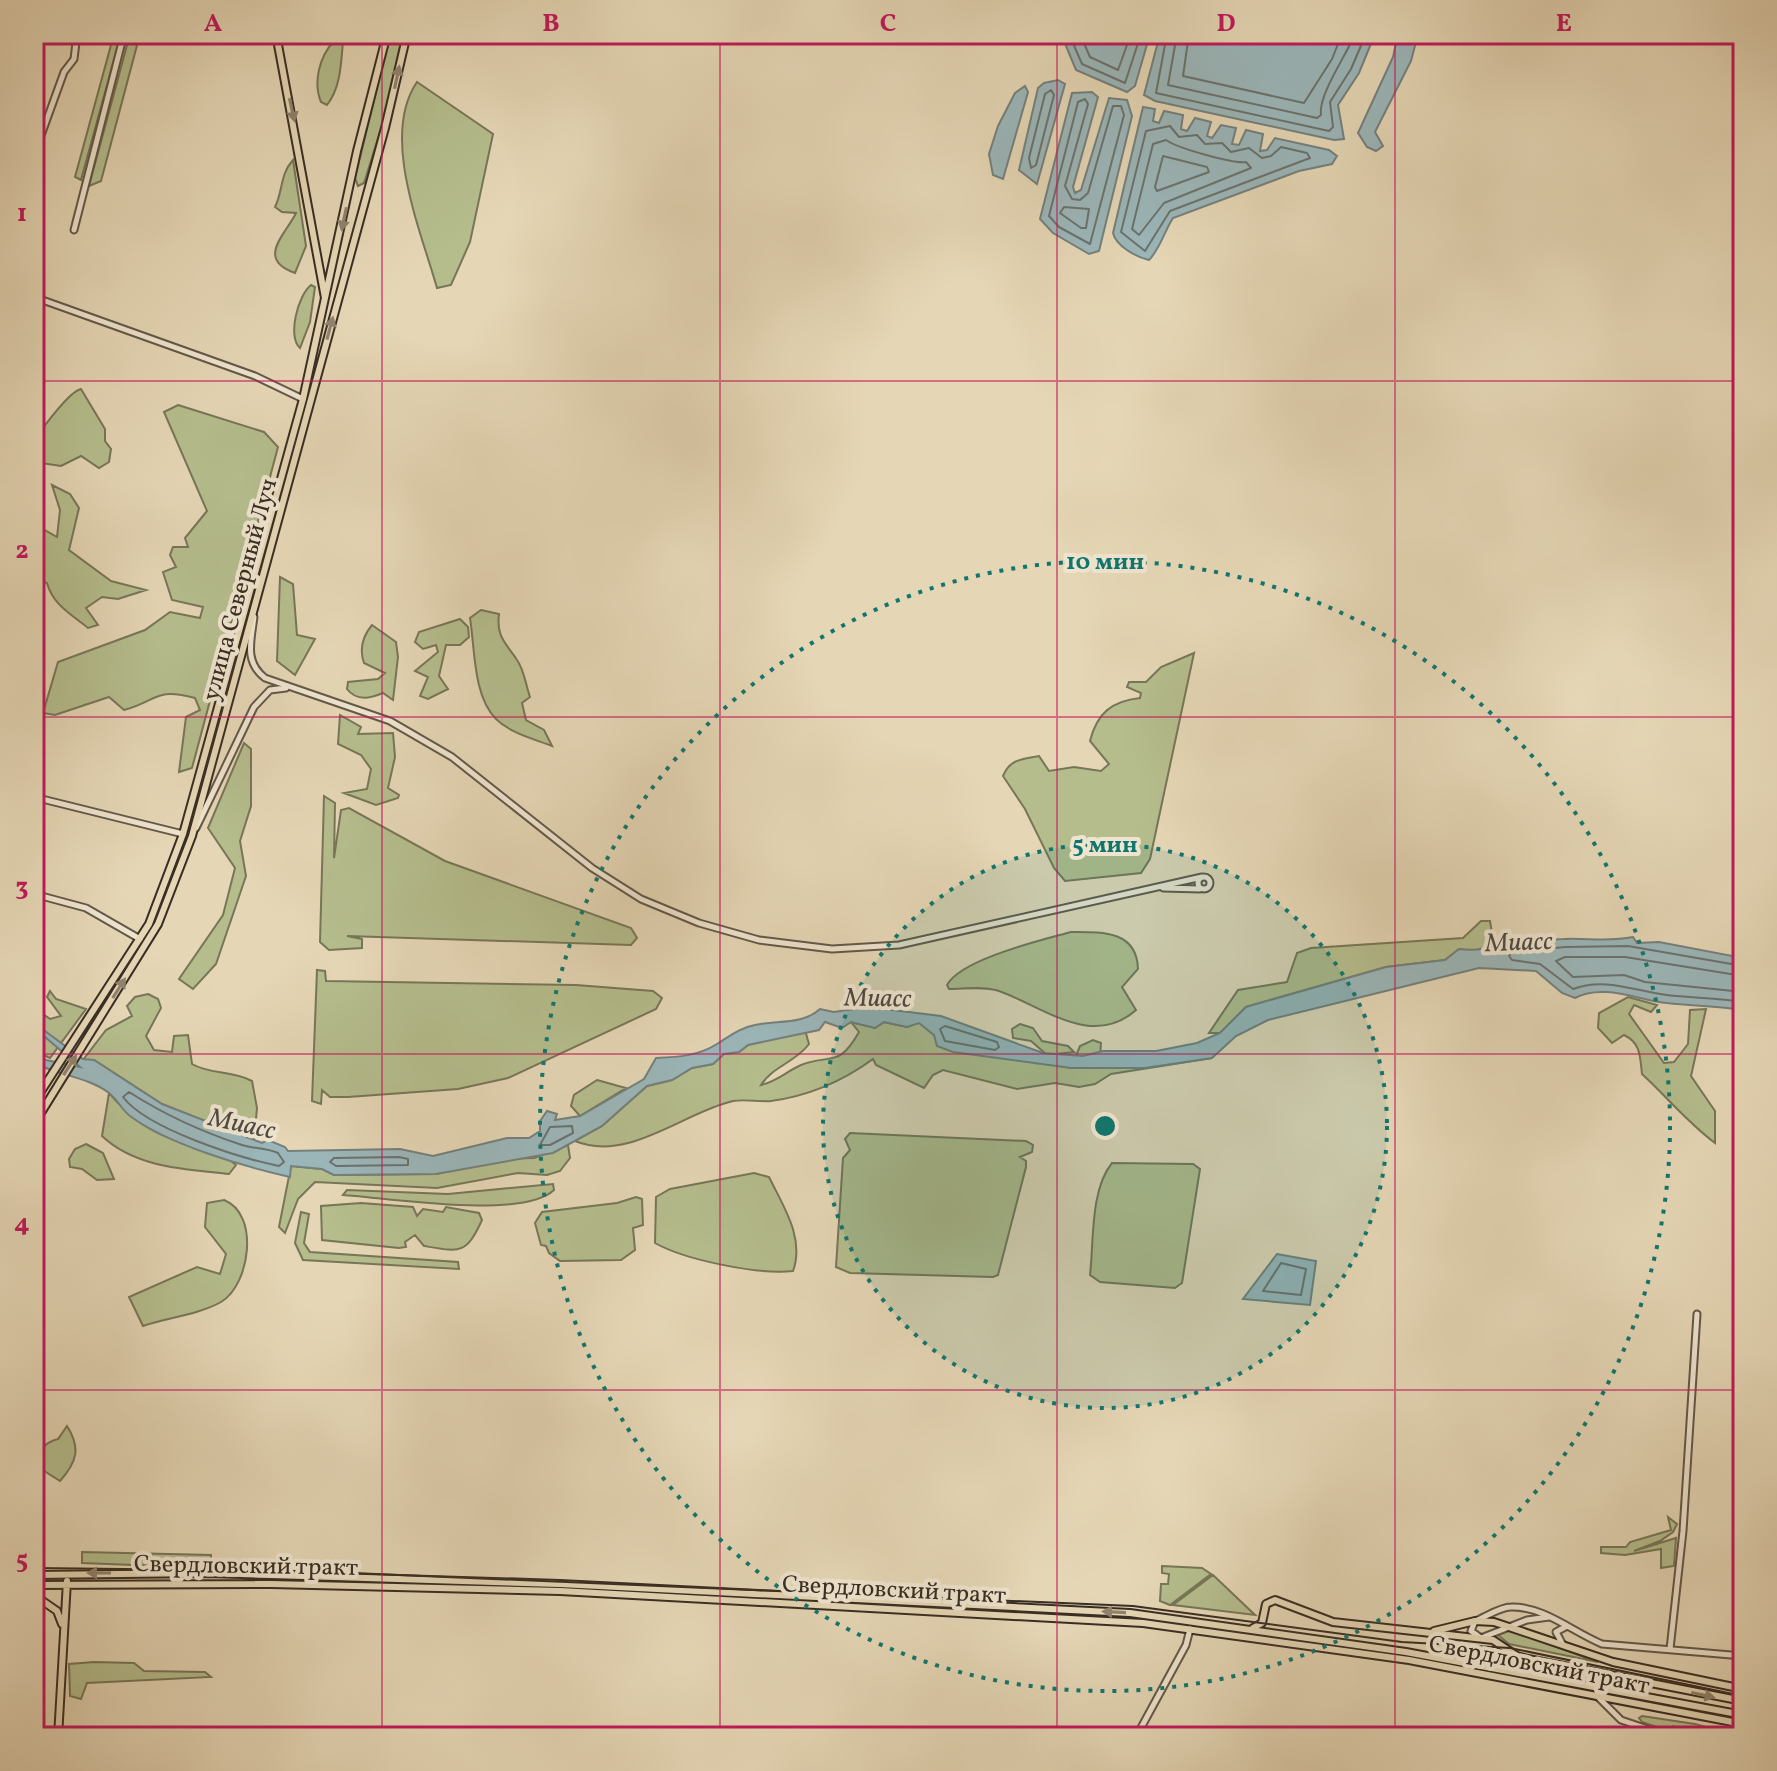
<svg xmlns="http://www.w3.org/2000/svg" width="1777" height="1771" font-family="Vollkorn,serif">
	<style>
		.green { fill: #b5bd8d; stroke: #777658; stroke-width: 2 }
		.water { fill: #9bb6b9; stroke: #74807d; stroke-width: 2 }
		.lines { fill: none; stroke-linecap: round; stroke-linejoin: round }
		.shore { stroke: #6a726e; stroke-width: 2 }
		.minor-casing { stroke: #645848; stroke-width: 9 }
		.major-casing { stroke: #392e23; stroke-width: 10 }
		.minor { stroke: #eee4cf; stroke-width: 5 }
		.major { stroke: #e5d6b5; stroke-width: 6 }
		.tram { stroke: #392e23; stroke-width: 2 }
		.oneway { fill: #8f826c }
		.grid { fill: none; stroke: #c2185b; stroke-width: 2; stroke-opacity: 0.55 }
		.ring { fill: none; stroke: #0f766e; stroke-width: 4; stroke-dasharray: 4 8 }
		.labels { text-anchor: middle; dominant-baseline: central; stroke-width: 8; stroke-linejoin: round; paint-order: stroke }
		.street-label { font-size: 24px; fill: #392e23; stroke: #eee4cf }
		.water-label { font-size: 26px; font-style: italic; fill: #4d4941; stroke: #eee4cf }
		.centre { fill: #0f766e; stroke: #eee4cf; stroke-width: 4 }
		.ring-label { font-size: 24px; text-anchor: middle; font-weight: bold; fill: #0f766e; stroke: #eee4cf; stroke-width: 8; stroke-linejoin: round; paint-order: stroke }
		.neatline { fill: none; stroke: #c2185b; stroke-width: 3 }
		.grid-label { font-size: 26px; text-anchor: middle; font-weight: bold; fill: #c2185b }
	</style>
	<rect width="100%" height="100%" fill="#e5d6b5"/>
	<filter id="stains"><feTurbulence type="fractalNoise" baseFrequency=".0025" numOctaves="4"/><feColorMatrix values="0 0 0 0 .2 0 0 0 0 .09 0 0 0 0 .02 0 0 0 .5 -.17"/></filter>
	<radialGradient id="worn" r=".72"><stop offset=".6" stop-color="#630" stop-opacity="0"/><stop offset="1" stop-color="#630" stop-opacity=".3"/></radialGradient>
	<path class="green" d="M114,34H121L81,180L75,177Z
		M130,34H140L101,181L89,186Z
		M390,34H403L384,119L364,183L358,186L355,178Z
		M334,41H343C341,63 341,87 327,105L321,102C313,83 319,57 334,41Z
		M417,82L493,134L470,242L451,285L437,288C421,231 380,136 417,82Z
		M293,160L306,246L295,273C255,259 286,234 296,213L282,212L275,207C283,191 280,174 293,160Z
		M311,285L315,287L310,322L300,348C287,337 298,295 311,285Z
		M81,389L105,429V441L111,449L109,462L99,468L81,456L61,466L34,462C34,456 33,447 35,442C39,431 70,391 81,389Z
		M178,405L264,432L278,447L192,768L179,772L186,717L200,710L195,698C154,687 158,701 124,710L109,697L55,715L43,713L58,662L145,630L170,612L200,618L203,607L172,600L163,572L176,567L170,555L173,547H188L185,538L207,511L164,412Z
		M52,485L70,494L79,508L69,550L111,581L146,590L118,599L102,597L86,608L98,625L88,628C71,614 53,605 47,583L34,579V524L57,537L60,510Z
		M280,577L293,584L297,635L315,639L295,675L277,661Z
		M481,610L499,614C496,637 506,643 517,660C524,669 526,686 530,697L522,703L526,720L544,730L552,746C534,739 510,733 496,719C473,696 475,649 470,618Z
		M460,619L468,627L469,637L460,645H446L439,676L448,689L428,699L420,696L428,677L415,671L438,652L436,645L423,649L415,642L419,632Z
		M372,625L396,642L398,657L393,700L383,693C371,698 357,702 347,689L348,682L378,679L385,673L364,663C359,649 363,636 372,625Z
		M1194,653L1150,859L1141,873L1065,881L1054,868L1025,809L1003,776C1010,759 1022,759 1039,756L1049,771L1074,767L1101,771L1109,764L1090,741C1097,713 1112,701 1140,698L1141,693L1127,687L1129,682H1146L1161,667Z
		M340,715L361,727L358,734L393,733L395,757L388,788L399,795L398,798L376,805L344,793L367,789L371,769L361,755L338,744Z
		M244,743L251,749V806L240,841L246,876L216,964L193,989L179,979L223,915L235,868L208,828Z
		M324,796L335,803L334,858L341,810L349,808L445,861L631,928L637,938L631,945L347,936L362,939V948L329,950L320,942Z
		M1481,921H1490L1494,945L1473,951L1459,949L1445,960L1386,967L1246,1007L1220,1033H1209L1238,990L1287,982L1297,953L1311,948L1463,938Z
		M1071,932C1101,932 1137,930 1138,969L1122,987L1136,1010C1092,1049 1044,1007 999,991C985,986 965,989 949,989L947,985C961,959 1042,940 1071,932Z
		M317,970L325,971L326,981L576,985L653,991L662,998L656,1009L508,1078L458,1089L348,1097H330L322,1090L321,1104L312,1101Z
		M50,991L56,999L86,1009L50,1058L34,1051V1008L50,1019L61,1016L47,997Z
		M148,994L158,999L161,1008L146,1036L154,1050L172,1052L174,1036L188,1035L192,1064C211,1075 232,1070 252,1081L257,1108L254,1141L162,1104L94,1060H83L106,1030L132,1016L127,1006L135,997Z
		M1628,997L1657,1005L1651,1012L1634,1005L1629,1014L1664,1063L1674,1062L1688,1044L1690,1010L1706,1009L1691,1076L1715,1111V1143C1687,1122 1668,1098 1642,1074C1640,1057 1641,1043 1624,1035L1612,1043L1598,1028L1599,1013Z
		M851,1022L875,1028L884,1022L907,1027L919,1022L934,1035L1071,1068L1080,1046L1093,1040L1101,1043L1100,1056L1106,1068H1145L1212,1058L1111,1074L1095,1084L1079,1087L1055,1083L1017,1089L943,1070L933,1075L924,1088L876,1065L873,1059C843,1081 808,1096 771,1101C759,1102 745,1099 733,1101C684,1112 628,1163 575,1141L602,1126L647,1086L672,1080L692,1068L713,1064L724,1054L739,1052L748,1045L805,1030L809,1044C796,1062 773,1066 761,1085C778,1081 787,1071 801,1065C832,1053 838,1069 859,1032Z
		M1020,1024L1033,1028L1042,1041L1068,1046L1074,1052L1047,1055L1031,1041L1013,1038L1012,1029Z
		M597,1080L626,1088L580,1116L571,1106L574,1095Z
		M109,1093C125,1111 142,1127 165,1136C188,1145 216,1148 236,1165L229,1174C185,1169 136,1168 102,1136Z
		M850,1133L1026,1141L1033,1145L1032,1152L1020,1157L1026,1161V1167L998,1275L993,1277L850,1273L836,1267L843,1158L850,1150L845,1139Z
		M86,1144L103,1153L114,1179L97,1180L82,1169L70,1167L69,1159L75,1149Z
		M568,1145L570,1158L560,1171L547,1175L518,1173L437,1188L315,1182L298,1199L285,1233L279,1227L291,1166L322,1169L334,1175L436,1174L504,1159L534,1158Z
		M1112,1163L1193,1164L1200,1169L1182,1283L1175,1288L1100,1282L1090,1275C1094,1241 1090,1190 1112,1163Z
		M754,1173L769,1177C783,1206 805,1238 793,1271C759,1275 685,1260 655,1243L656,1197L670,1189Z
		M553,1184L554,1190C522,1220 389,1198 343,1195L347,1190L448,1194Z
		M636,1197L642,1199L643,1225L633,1228L635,1250L621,1260L560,1261L549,1253L546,1246L541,1245L535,1223L542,1212L617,1203Z
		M224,1200C260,1214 250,1285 221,1302C200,1314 167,1318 143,1326L129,1297L197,1267L220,1274L226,1254L205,1227L207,1203Z
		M361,1203L413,1207L417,1216L423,1209L443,1212L446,1207L479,1213L482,1220C466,1255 460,1252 424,1246L415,1235L405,1242L406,1247L399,1248L322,1240L321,1206Z
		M301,1212L309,1214L304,1243L310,1252L458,1262L459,1269L303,1260L295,1243Z
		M67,1426C81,1448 77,1462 60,1481L38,1467C40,1451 42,1443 58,1439Z
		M1668,1517L1677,1524L1673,1532L1660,1541L1634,1551L1676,1538L1674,1566L1661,1568V1549L1625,1555L1601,1553V1547H1626L1630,1542L1671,1530Z
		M82,1552L211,1555V1568L82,1563Z
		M1162,1566L1202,1568L1211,1574L1170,1605L1160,1601L1161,1584H1168L1169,1574L1162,1573Z
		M1213,1575L1255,1615L1173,1605Z
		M1510,1630L1598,1662L1509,1644L1498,1635Z
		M94,1662L134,1663L144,1671L205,1672L211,1677L87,1683L81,1699L70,1696L69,1664Z
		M1642,1716L1695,1724L1743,1737H1714L1672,1726L1702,1737H1687L1642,1722L1639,1718Z"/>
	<path class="water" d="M1061,34H1150L1135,86L1127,92L1076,70Z
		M1160,34H1375L1359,73L1338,105L1344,139L1334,140L1155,101L1144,95Z
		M1398,34H1418L1411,61L1375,132L1383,146L1376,151L1367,147L1358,133L1393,57Z
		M1058,80L1065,84L1037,184L1019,170L1038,88L1044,83Z
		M1025,86L1028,92L1003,179L993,175L989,154L998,126L1015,93Z
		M1092,92L1098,97L1073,187L1075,193L1081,190L1109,98L1127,100L1132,116L1099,251L1089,254L1053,233L1040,219L1072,93Z
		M1143,107L1155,109L1153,121L1159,123L1164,111L1183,115L1181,129L1187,131L1195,118L1211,122L1207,136L1212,138L1221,125L1236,128L1232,144L1239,145L1246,130L1263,134L1260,151L1267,150L1275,138L1329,150L1337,156L1332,164L1299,171L1173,218C1164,232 1160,249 1149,260C1136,257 1116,246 1113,233Z
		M1633,937L1637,943L1659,942L1743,958V1010C1718,1006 1693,1006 1667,1003C1638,1000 1603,983 1575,998L1562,993L1536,971L1479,968L1268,1020L1236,1036L1212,1058L1145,1068H1071L953,1052L937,1046L934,1035L919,1023L907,1027L884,1022L875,1028L851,1022L842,1028L825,1022L819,1030L748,1045L739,1052L724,1054L713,1064L692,1068L672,1080L647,1086L602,1126L553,1153L436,1174L334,1175L322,1169L291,1166L290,1177C245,1167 167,1144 130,1116C122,1110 117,1099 109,1093C88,1077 57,1075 34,1063V1054L46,1060L80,1067L45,1037L34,1033V1023L83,1059L94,1060L162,1104L262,1143L268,1140L285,1147L288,1151L400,1149L433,1156L507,1138H529L540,1131V1121L547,1111L557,1114L555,1120L580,1116L644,1079L656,1058C678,1057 698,1056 717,1044C730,1036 739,1028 755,1025C776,1020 803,1025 820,1009L834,1012L868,1007L941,1016L1043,1053L1083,1056L1103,1051H1156L1197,1043L1220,1033L1246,1007L1386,967L1445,960L1459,949C1486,953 1533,939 1564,939C1588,938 1610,942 1633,937Z
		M1277,1254L1316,1261L1310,1305L1243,1299Z"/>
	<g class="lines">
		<path class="shore" d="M1069,34L1082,64L1125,83L1141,34
			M1080,34L1090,57L1118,70L1131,34
			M1167,34L1156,93L1329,131L1333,127L1330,102L1351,69L1366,34
			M1177,34L1168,85L1317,118L1321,115C1318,95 1346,56 1355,34
			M1189,34L1183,76L1304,103L1332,59L1342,34
			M1051,90L1054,95L1036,165L1031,168L1029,158L1045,94Z
			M1085,99L1088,104L1065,186L1072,199L1080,200L1088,193L1113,106H1121L1124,115L1090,244L1059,227L1049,216L1078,102Z
			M1170,126L1179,137L1197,135L1205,144L1222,143L1231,152L1249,148L1262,158L1271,156L1281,147L1307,153L1310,158L1170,211L1145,251L1121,232L1146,131Z
			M1166,140C1177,148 1233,164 1246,162L1251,168L1164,203L1139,235L1132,229L1153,144Z
			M1163,156L1207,167L1209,172L1157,191L1155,187Z
			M1064,207L1089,209L1086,228H1081L1060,213Z
			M1743,966L1628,946L1565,947L1512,952L1509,956L1512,960L1540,964L1573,989C1604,977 1635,991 1667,995C1692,998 1718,998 1743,1002
			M1743,976L1625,957H1565L1556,961L1573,977L1624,975L1645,982L1743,992
			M945,1026L997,1042L999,1047L995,1050L945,1041L940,1029Z
			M129,1092C165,1115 202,1132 242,1145C255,1149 267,1148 278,1153L284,1162L279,1166C240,1158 147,1129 123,1097Z
			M572,1126L573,1133L550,1145H540L550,1127Z
			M399,1157L408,1159V1165L336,1166L330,1162L334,1158Z
			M1281,1263L1306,1269L1301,1295L1263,1291Z"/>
		<defs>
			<path id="minor" d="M34,155L64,72L74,59L77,34
				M74,230L124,34
				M34,297L255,376L303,399
				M254,617C251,641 244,662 265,678L390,721L452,757L592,868L641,899L699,923L759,940L832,949L899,945L1202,877
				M34,797L183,834
				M196,828L254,707L270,690L286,688
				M1198 883a6 6 0 1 1 12 0a6 6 0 1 1-12 0Z
				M1163,888L1200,889
				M34,894L86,908L140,939
				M1549,1617L1527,1620L1481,1638L1471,1631L1475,1621C1485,1617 1500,1607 1511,1607C1543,1606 1573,1632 1602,1644L1743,1656
				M1563,1645L1556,1632L1567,1626
				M1670,1649L1683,1531L1697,1314
				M1596,1695L1621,1720L1672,1737
				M1136,1737L1186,1645L1190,1629"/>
			<path id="major" d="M276,34L325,298
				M34,1102L149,924L183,834L303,399L357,151L387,34
				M34,1124L158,924L192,836L385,128L407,34
				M34,1575L208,1573L560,1584L1130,1613L1406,1652L1743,1715
				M34,1585L271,1584L560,1591L1143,1623L1409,1660L1743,1724
				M34,1595L57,1611L62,1624
				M1253,1628L1262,1623L1266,1604L1275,1600L1333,1622L1493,1640L1517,1656L1528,1659L1743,1701
				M1434,1631L1475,1621L1494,1622L1613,1662L1743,1689
				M58,1737L67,1581"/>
		</defs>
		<use href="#minor" class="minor-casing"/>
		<use href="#major" class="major-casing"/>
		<use href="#minor" class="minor"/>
		<use href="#major" class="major"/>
		<path class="tram" d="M34,1568L306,1571L1133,1606L1402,1642L1510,1648L1743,1696"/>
	</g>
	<defs><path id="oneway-solid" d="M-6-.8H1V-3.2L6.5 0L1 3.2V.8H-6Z" transform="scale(2)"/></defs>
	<g class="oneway">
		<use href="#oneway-solid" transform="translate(397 77) rotate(-78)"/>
		<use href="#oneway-solid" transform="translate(292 110) rotate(78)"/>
		<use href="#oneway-solid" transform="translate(344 219) rotate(102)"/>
		<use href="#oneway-solid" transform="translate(330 328) rotate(-75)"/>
		<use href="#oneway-solid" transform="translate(119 988) rotate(-58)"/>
		<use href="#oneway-solid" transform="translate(70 1065) rotate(-57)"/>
		<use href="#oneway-solid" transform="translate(99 1573) rotate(180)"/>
		<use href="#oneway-solid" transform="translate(1114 1612) rotate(-177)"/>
		<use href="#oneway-solid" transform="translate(1703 1695) rotate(12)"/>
	</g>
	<path class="grid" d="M382,34V1737M720,34V1737M1057,34V1737M1395,34V1737M34,381H1743M34,717H1743M34,1054H1743M34,1390H1743"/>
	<circle cx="1105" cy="1126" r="282" fill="#0f766e" fill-opacity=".12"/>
	<g class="ring">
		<circle cx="1105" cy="1126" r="282"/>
		<circle cx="1105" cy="1126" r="565"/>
	</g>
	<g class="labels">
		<g class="street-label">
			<text transform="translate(241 590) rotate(-75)">улица Северный Луч</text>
			<text transform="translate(246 1567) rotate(1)">Свердловский тракт</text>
			<text transform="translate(894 1591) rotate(3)">Свердловский тракт</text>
			<text transform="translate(1539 1666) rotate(11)">Свердловский тракт</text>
		</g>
		<g class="water-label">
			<text transform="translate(1519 943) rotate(-2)">Миасс</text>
			<text transform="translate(878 999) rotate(1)">Миасс</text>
			<text transform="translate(242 1125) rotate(12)">Миасс</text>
		</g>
	</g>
	<circle cx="1105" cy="1126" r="12" class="centre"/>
	<g class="ring-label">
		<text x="1105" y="569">10 мин</text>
		<text x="1105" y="852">5 мин</text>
	</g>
	<rect width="1777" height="1771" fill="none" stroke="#e5d6b5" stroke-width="88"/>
	<rect x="44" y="44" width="1689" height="1683" class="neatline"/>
	<g class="grid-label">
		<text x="213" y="31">A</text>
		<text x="551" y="31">B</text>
		<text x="888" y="31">C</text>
		<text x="1226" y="31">D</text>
		<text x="1564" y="31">E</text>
		<text x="22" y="221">1</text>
		<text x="22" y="558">2</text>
		<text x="22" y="895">3</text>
		<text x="22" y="1231">4</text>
		<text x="22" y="1568">5</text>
	</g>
	<rect width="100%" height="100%" filter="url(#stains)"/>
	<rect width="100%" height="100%" fill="url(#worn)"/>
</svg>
